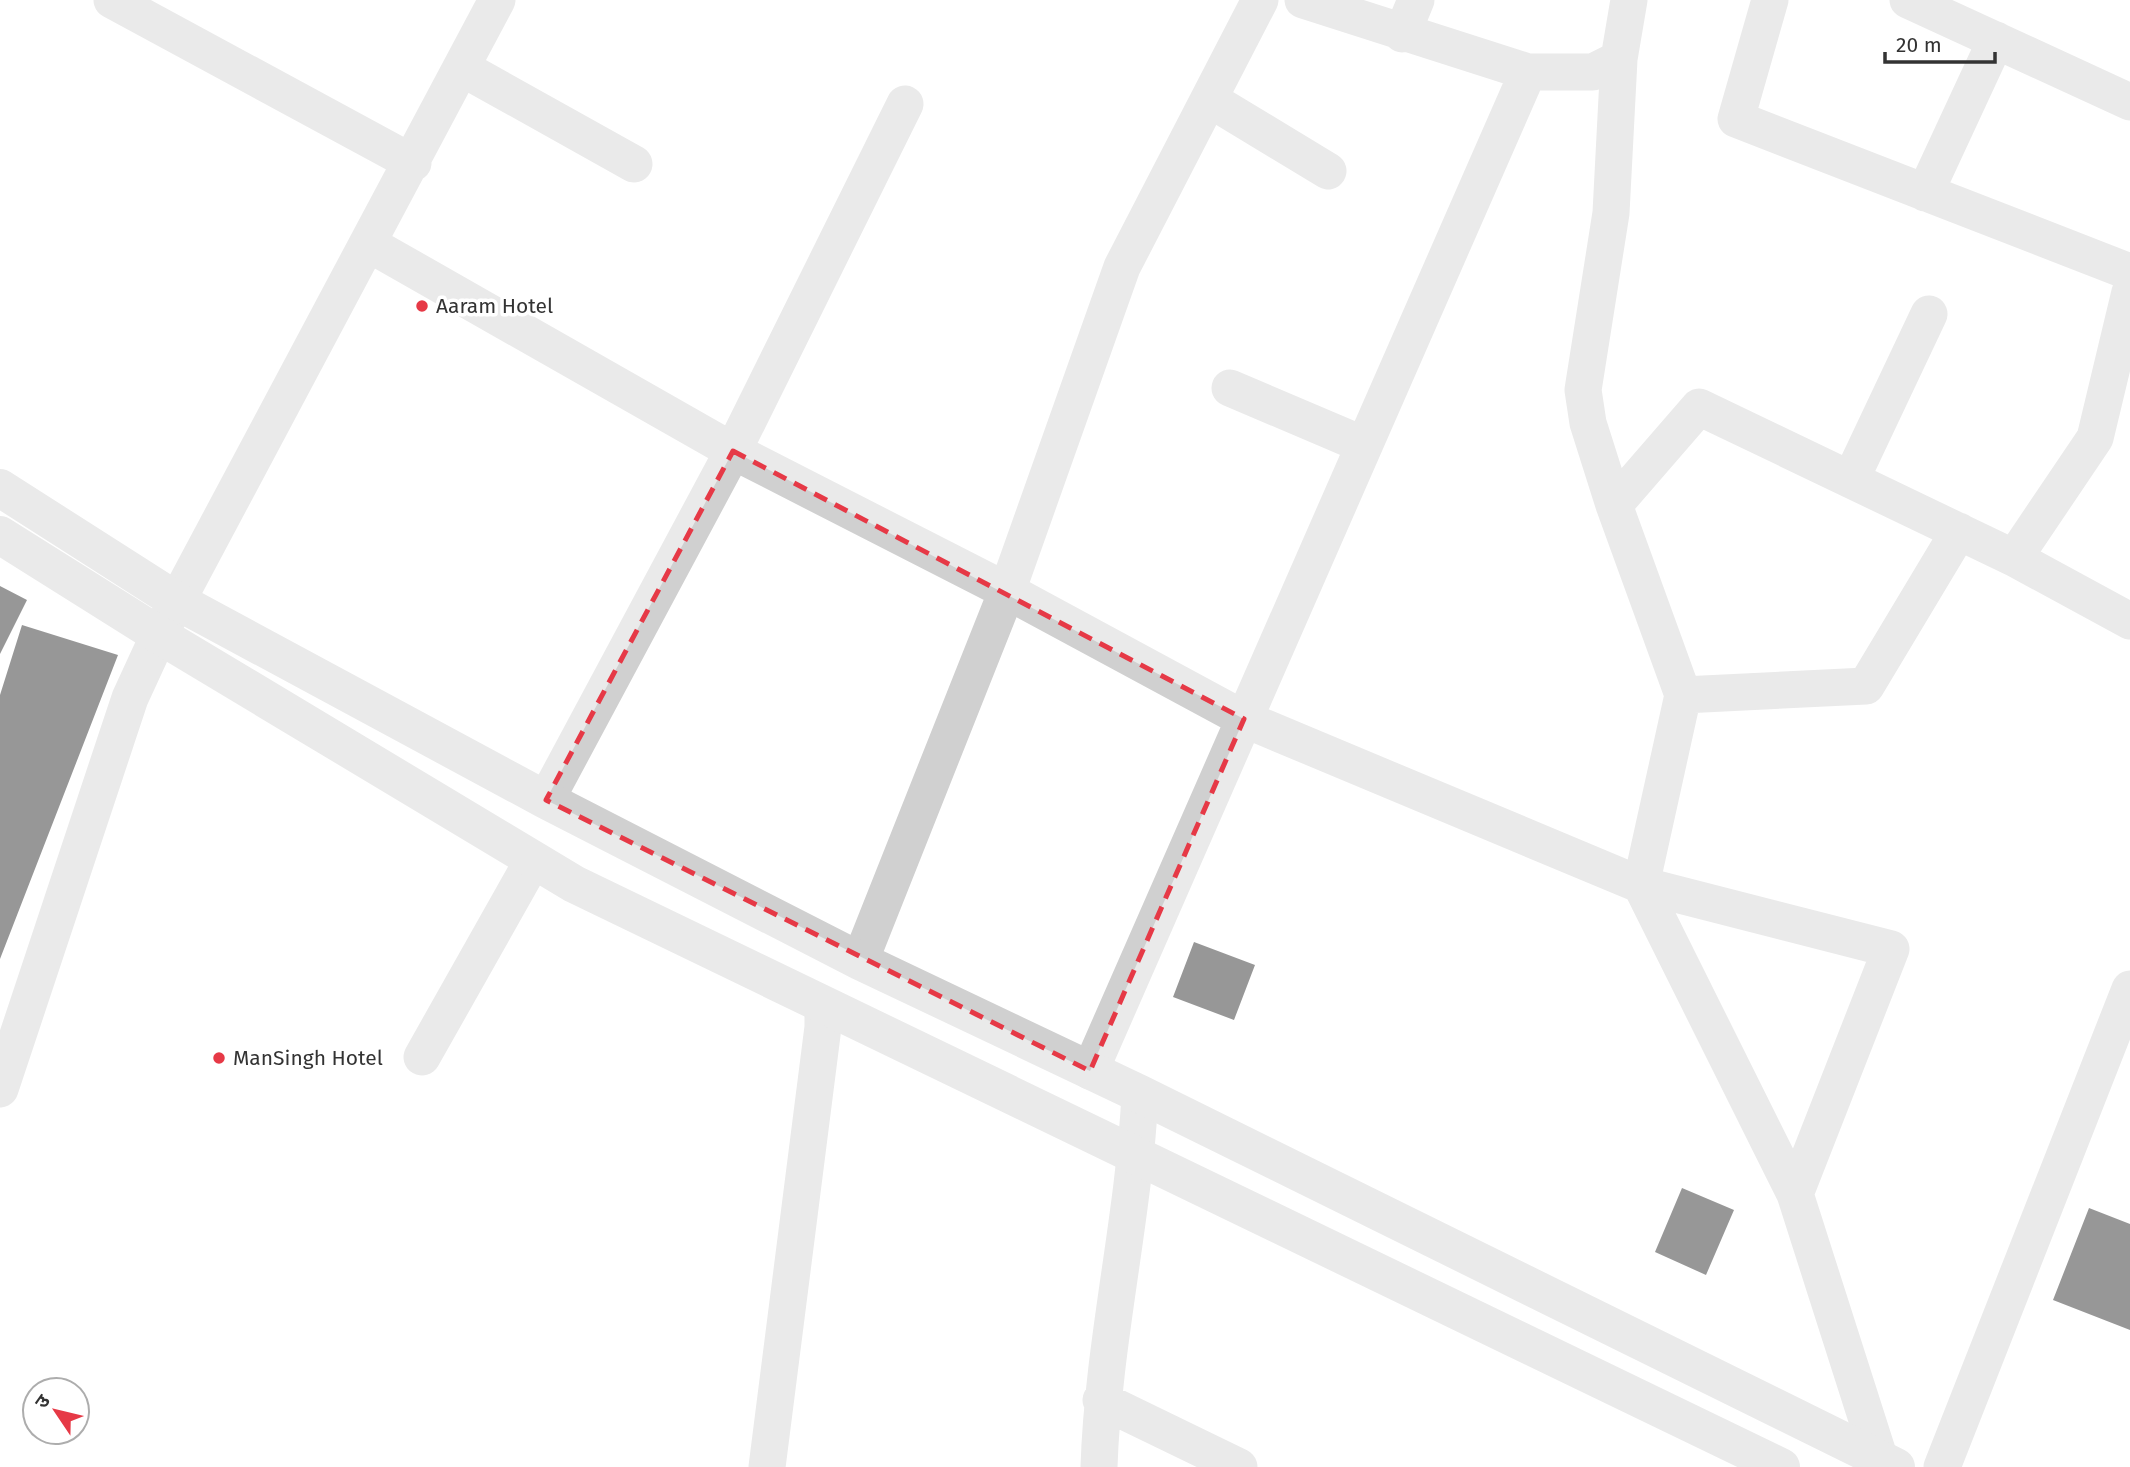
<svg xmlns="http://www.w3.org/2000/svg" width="2130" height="1467" font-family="'Fira Sans','Noto Sans Devanagari',sans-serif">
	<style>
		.building { fill: #1a1a1a }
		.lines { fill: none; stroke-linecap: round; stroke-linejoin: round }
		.minor { stroke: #d0d0d0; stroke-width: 37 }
		.tertiary { stroke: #d0d0d0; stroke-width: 38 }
		.marked { fill: none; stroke: #e63946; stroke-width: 5; stroke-dasharray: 14 9; stroke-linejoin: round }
		.poi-dot { fill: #e63946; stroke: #fff; stroke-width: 2.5 }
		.labels { text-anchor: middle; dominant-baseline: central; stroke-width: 7; stroke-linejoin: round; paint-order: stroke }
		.poi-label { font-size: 21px; fill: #333; stroke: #fff; text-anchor: start }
	</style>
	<rect width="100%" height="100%" fill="#fff"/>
	<path class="building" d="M0,586L27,600L0,654Z
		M22,625L118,655L0,959V695Z
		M1194,942L1255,965L1234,1020L1173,997Z
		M1682,1188L1734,1210L1706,1275L1655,1252Z
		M2089,1208L2130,1224V1330L2053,1300Z"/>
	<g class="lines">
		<path class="minor" d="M112,0L413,163
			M1303,0L1528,72H1593L1619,59
			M1629,0L1619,59L1611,213L1583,390L1588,423L1614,505L1683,695L1641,885L1795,1194L1880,1460
			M1770,0L1736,119L2130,272
			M1908,0L2130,102
			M1402,34L1416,0
			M462,68L634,164
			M1209,99L1328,171
			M1925,193L1996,40
			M369,244L733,451L1007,591L1122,267L1260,0
			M1230,388L1364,445
			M1851,479L1929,314
			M1614,505L1699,407L2014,558L2130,621
			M2014,558L2095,438L2130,292
			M1683,695L1866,686L1959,531
			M546,800L733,451L905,104
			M860,961L1007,591L1244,719L1641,885L1891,949L1795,1194
			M422,1057L532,862
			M1090,1071L1528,72
			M0,1089L130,698L159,635L497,0
			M1101,1400L1239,1467
			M767,1467L823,1027V1006
			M1099,1467C1103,1342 1134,1219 1140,1094
			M1942,1467L2130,989"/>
		<path class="tertiary" d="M0,488L177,601L546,800L860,961L1140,1094L1896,1467
			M0,535L159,635L574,884L1781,1467"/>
	</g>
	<path d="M0 0H2130V1467H0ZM733,451L1244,719L1090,1071L546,800Z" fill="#fff" fill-opacity=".55" fill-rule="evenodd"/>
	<path class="marked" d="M733,451L1244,719L1090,1071L546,800Z"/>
	<g class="poi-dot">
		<circle cx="422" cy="306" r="7"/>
		<circle cx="219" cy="1058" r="7"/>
	</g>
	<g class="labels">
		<g class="poi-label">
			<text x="436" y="306">Aaram Hotel</text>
			<text x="233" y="1058">ManSingh Hotel</text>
		</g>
	</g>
	<g transform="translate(56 1411) rotate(305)"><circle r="33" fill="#ffffff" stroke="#adadad" stroke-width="2"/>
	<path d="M0-5L12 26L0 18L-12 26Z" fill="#e63946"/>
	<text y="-10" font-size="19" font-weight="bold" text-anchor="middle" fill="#333333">उ</text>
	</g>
	<path d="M1885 52v10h110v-10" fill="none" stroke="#333333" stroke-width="3.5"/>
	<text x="1896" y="52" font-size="21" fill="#333333" stroke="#ffffff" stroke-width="5" paint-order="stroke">20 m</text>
</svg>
